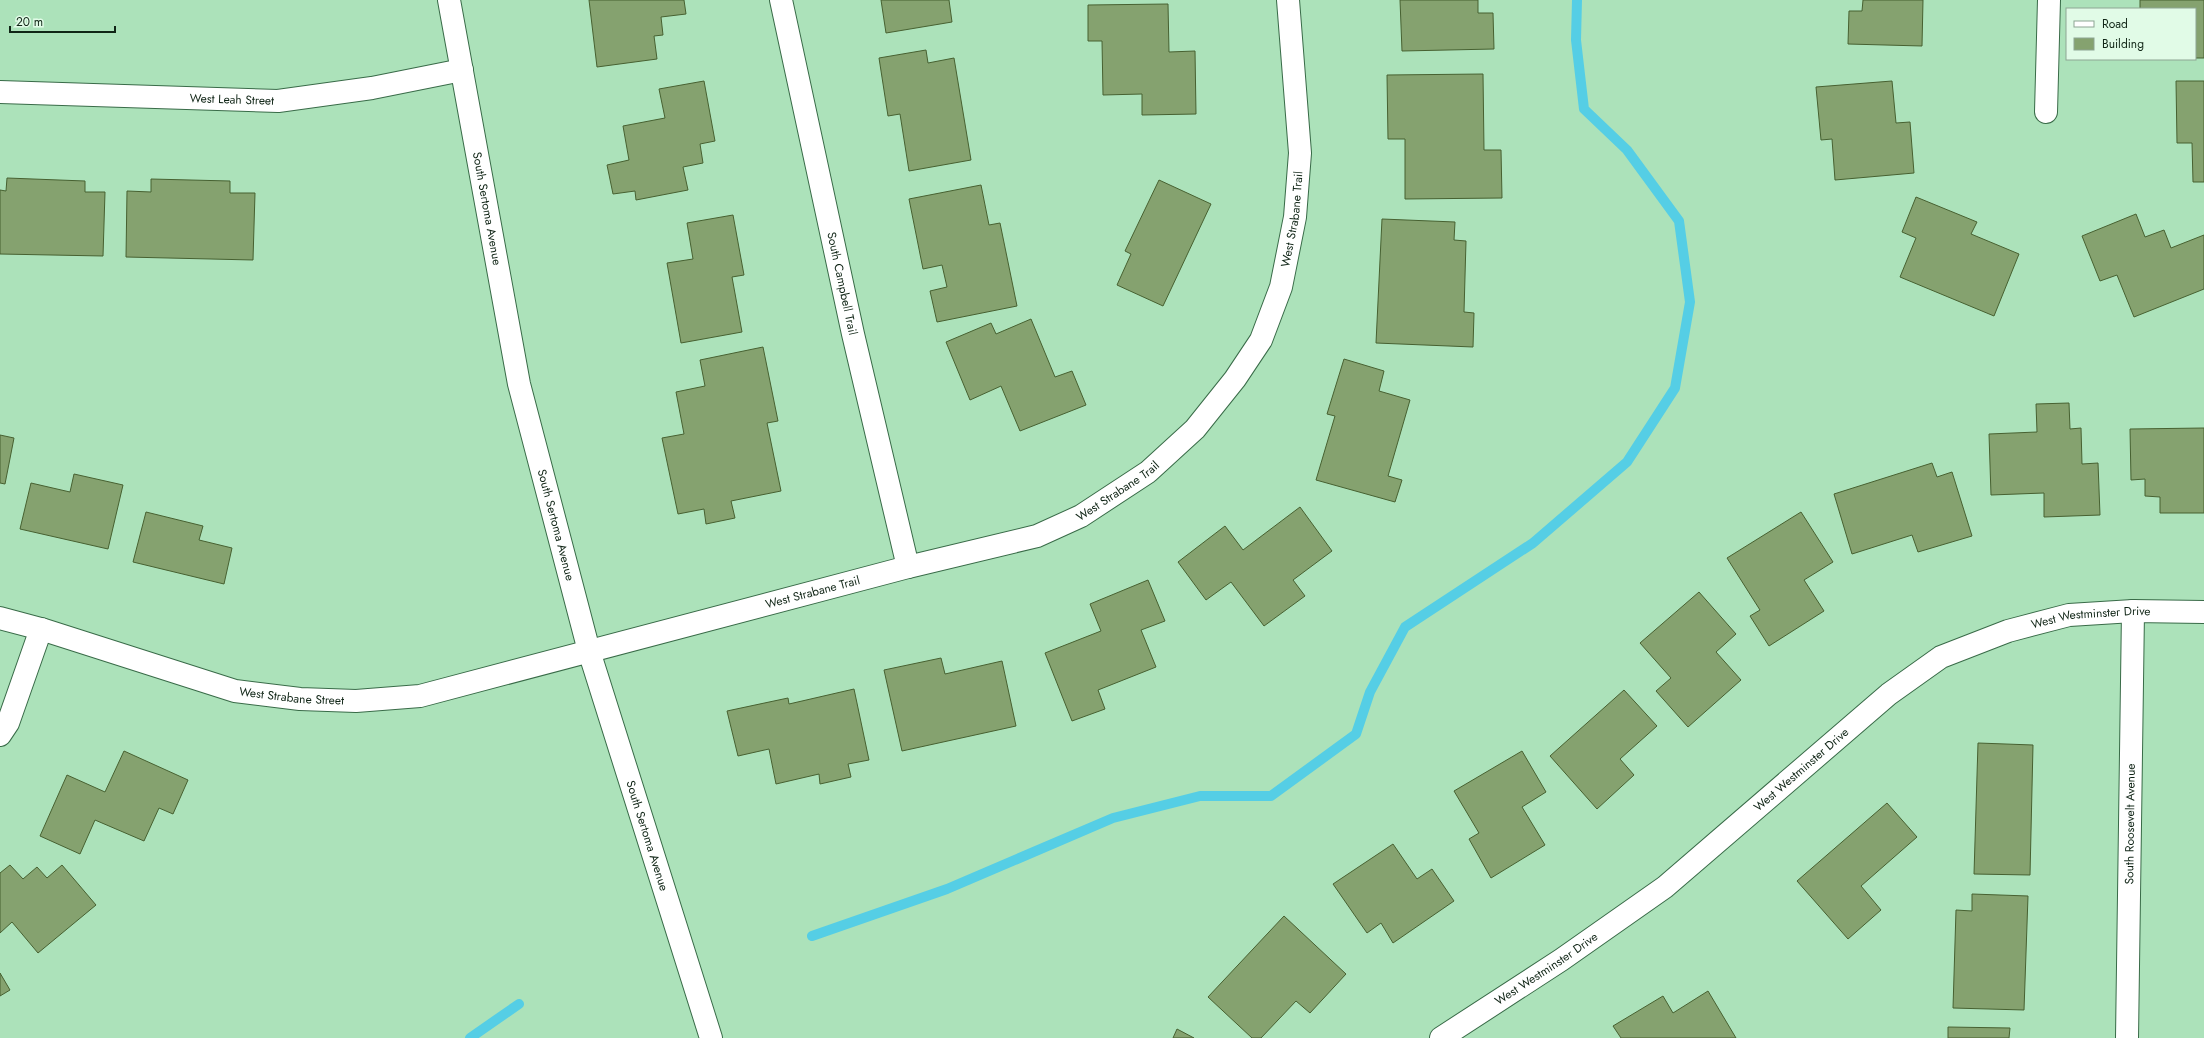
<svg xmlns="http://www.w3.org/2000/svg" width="2204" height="1038" viewBox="0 0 2204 1038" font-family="Jost,sans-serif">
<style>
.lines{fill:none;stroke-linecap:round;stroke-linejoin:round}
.stream{stroke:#55cee5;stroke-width:10}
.building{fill:#85a26f;stroke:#476131}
.minor-casing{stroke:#396b48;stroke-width:24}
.major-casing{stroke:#396b48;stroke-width:24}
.minor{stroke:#fff;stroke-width:22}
.major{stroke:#fff;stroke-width:22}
.labels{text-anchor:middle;stroke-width:4;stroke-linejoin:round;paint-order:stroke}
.street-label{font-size:12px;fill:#102516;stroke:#e1fbe7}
</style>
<rect width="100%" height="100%" fill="#ace2ba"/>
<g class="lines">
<g class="stream">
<polyline points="812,936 947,889 1113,818 1200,796 1271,796 1356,734 1370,692 1405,627 1533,543 1627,462 1675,388 1690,302 1679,221 1627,150 1584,109 1576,40 1577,0"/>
<polyline points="470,1038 519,1004"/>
</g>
</g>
<g class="building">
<polygon points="589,0 684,0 686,14 661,17 663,35 654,36 657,59 597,67"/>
<polygon points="881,0 949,0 952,22 886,33"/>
<polygon points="1400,0 1478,0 1478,13 1493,13 1494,49 1402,51"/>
<polygon points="1863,0 1923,0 1922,46 1848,44 1849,11 1862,11"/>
<polygon points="2140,0 2204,0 2204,58 2195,58 2195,9 2140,9"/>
<polygon points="1168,4 1169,52 1195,51 1196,114 1142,115 1142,94 1103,95 1102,41 1088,41 1088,5"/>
<polygon points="926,50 928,63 954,58 971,160 909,171 900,114 888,116 879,58"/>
<polygon points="1483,74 1484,150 1501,150 1502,198 1405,199 1405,139 1388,139 1387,75"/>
<polygon points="704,81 715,141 700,144 703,163 683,167 688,190 636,200 635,191 613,194 607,165 629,160 623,126 665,118 659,89"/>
<polygon points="1892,81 1896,123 1910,122 1914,173 1835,180 1832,139 1821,140 1816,87"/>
<polygon points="2176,81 2204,81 2204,182 2193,182 2192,143 2177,143"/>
<polygon points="7,178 85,181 85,192 105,192 103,256 0,254 0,190 6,191"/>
<polygon points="151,179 230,181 230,193 255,193 253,260 126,257 127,191 151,192"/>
<polygon points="1159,180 1211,204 1163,306 1117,285 1131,254 1125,251"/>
<polygon points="981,185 989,225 1000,223 1017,306 937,322 930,291 947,287 942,265 923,269 909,199"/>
<polygon points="1916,197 1977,222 1971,234 2019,254 1994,316 1900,277 1916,238 1902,232"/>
<polygon points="2136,214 2145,237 2164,230 2171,248 2204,235 2204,289 2134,317 2117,275 2100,281 2082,236"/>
<polygon points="733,215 744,275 732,277 742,332 681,343 667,263 693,259 687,223"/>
<polygon points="1382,219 1455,222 1454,240 1466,241 1464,312 1474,313 1473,347 1376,343"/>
<polygon points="1031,319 1055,377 1072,371 1086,405 1020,431 1001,386 970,400 946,342 991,323 996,334"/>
<polygon points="763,347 778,421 767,423 781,491 731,501 735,518 706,524 704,509 678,514 662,438 684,434 676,392 705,386 700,360"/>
<polygon points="1344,359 1384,371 1379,391 1410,400 1388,476 1402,480 1395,502 1316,480 1335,416 1327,414"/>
<polygon points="2069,403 2070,429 2081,428 2082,464 2098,463 2100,515 2044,517 2044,493 1991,495 1989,434 2037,432 2036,404"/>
<polygon points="2204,428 2204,513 2160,513 2160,497 2145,496 2145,479 2131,480 2130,429"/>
<polygon points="0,435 14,438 5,484 0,483"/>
<polygon points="1932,463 1937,477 1952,472 1972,536 1918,552 1912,535 1852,554 1834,494"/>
<polygon points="74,474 123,485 108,549 20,529 31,483 70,492"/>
<polygon points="1300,507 1332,551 1293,580 1305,596 1264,626 1231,582 1206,600 1178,562 1225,526 1243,550"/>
<polygon points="146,512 203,526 199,540 232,548 224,584 133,562"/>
<polygon points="1801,512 1833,562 1804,580 1824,611 1769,646 1750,616 1760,610 1727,558"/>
<polygon points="1148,580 1165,621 1141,630 1156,667 1098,690 1105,709 1072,721 1045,653 1101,631 1090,604"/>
<polygon points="1699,592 1736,634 1716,652 1741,680 1688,727 1656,691 1671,678 1640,643"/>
<polygon points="941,658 945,674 1002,661 1016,726 902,751 884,670"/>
<polygon points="854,689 869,760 848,764 851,777 820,784 819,774 776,784 769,749 738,756 727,711 788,698 789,704"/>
<polygon points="1624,690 1657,726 1620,759 1634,775 1597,809 1550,756"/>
<polygon points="1978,743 2033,745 2030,875 1974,874"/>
<polygon points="124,751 188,780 173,814 159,808 144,841 95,820 80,854 40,836 67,775 105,792"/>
<polygon points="1522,751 1546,792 1522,807 1545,845 1491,878 1469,839 1479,833 1454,791"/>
<polygon points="1887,803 1917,837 1861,886 1881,910 1848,939 1797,881"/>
<polygon points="1393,844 1417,879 1432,869 1454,901 1393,943 1381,923 1367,933 1333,884"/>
<polygon points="10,865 23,879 37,867 47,878 62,865 96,905 38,953 12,922 0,933 0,873"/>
<polygon points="1972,894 2028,896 2024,1010 1953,1008 1956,910 1972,911"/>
<polygon points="1284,916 1346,974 1310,1013 1296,1001 1261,1038 1252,1038 1208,997"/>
<polygon points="0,973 10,990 0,996"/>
<polygon points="1708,991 1736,1038 1621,1038 1613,1026 1663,996 1673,1013"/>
<polygon points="1948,1027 2010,1028 2009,1038 1948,1038"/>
<polygon points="1177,1029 1194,1038 1173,1038"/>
</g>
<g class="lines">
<defs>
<g id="minor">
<path id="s1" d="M781,0L853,334L908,567"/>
<path id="s2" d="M0,92L278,101L372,88L462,70"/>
<polyline points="2046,112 2049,0"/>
<path id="s3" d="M0,618L41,629L235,691L300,699L356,701L420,696L908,567L1037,536L1081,516L1148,472L1195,429L1235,379L1261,340L1281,287L1295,217L1300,153L1288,0"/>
<polyline points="0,735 8,723 41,629"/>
<path id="s4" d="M1441,1038L1561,960L1665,887L1889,694L1941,657L2008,631L2069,615L2133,611L2204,612"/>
<path id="s5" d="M2127,1038L2133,611"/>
</g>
<g id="major">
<path id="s6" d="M449,0L519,384L589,651L711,1038"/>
</g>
</defs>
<use href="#minor" class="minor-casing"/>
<use href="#major" class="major-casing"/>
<use href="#minor" class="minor"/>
<use href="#major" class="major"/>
</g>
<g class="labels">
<g class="street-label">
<text dy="4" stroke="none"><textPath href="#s2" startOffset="232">West Leah Street</textPath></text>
<text dy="4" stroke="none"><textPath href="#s6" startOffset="212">South Sertoma Avenue</textPath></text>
<text dy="4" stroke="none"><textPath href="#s3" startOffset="1498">West Strabane Trail</textPath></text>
<text dy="4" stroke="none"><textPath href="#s1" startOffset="290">South Campbell Trail</textPath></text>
<text dy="4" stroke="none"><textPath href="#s3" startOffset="1162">West Strabane Trail</textPath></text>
<text dy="4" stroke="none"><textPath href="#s6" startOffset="536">South Sertoma Avenue</textPath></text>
<text dy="4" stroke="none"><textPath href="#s3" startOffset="838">West Strabane Trail</textPath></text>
<text dy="4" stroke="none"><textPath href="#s4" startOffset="786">West Westminster Drive</textPath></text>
<text dy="4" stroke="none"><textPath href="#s3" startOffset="303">West Strabane Street</textPath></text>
<text dy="4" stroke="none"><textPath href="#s4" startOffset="450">West Westminster Drive</textPath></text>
<text dy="4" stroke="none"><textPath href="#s5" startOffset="214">South Roosevelt Avenue</textPath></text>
<text dy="4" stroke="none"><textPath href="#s6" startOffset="860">South Sertoma Avenue</textPath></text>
<text dy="4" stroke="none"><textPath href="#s4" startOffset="126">West Westminster Drive</textPath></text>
</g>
</g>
<rect x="2066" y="8" width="130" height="52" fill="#e1fbe7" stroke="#8da593"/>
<rect x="2074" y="21" width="20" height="6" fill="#ffffff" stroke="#8da593"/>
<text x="2102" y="28" font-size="12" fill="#102516">Road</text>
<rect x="2074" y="38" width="20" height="12" fill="#85a26f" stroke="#8da593"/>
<text x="2102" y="48" font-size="12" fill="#102516">Building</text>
<path d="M10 26v6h105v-6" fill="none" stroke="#102516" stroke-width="2"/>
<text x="16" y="26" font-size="12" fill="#102516" stroke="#e1fbe7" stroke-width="3" paint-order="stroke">20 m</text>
</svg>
